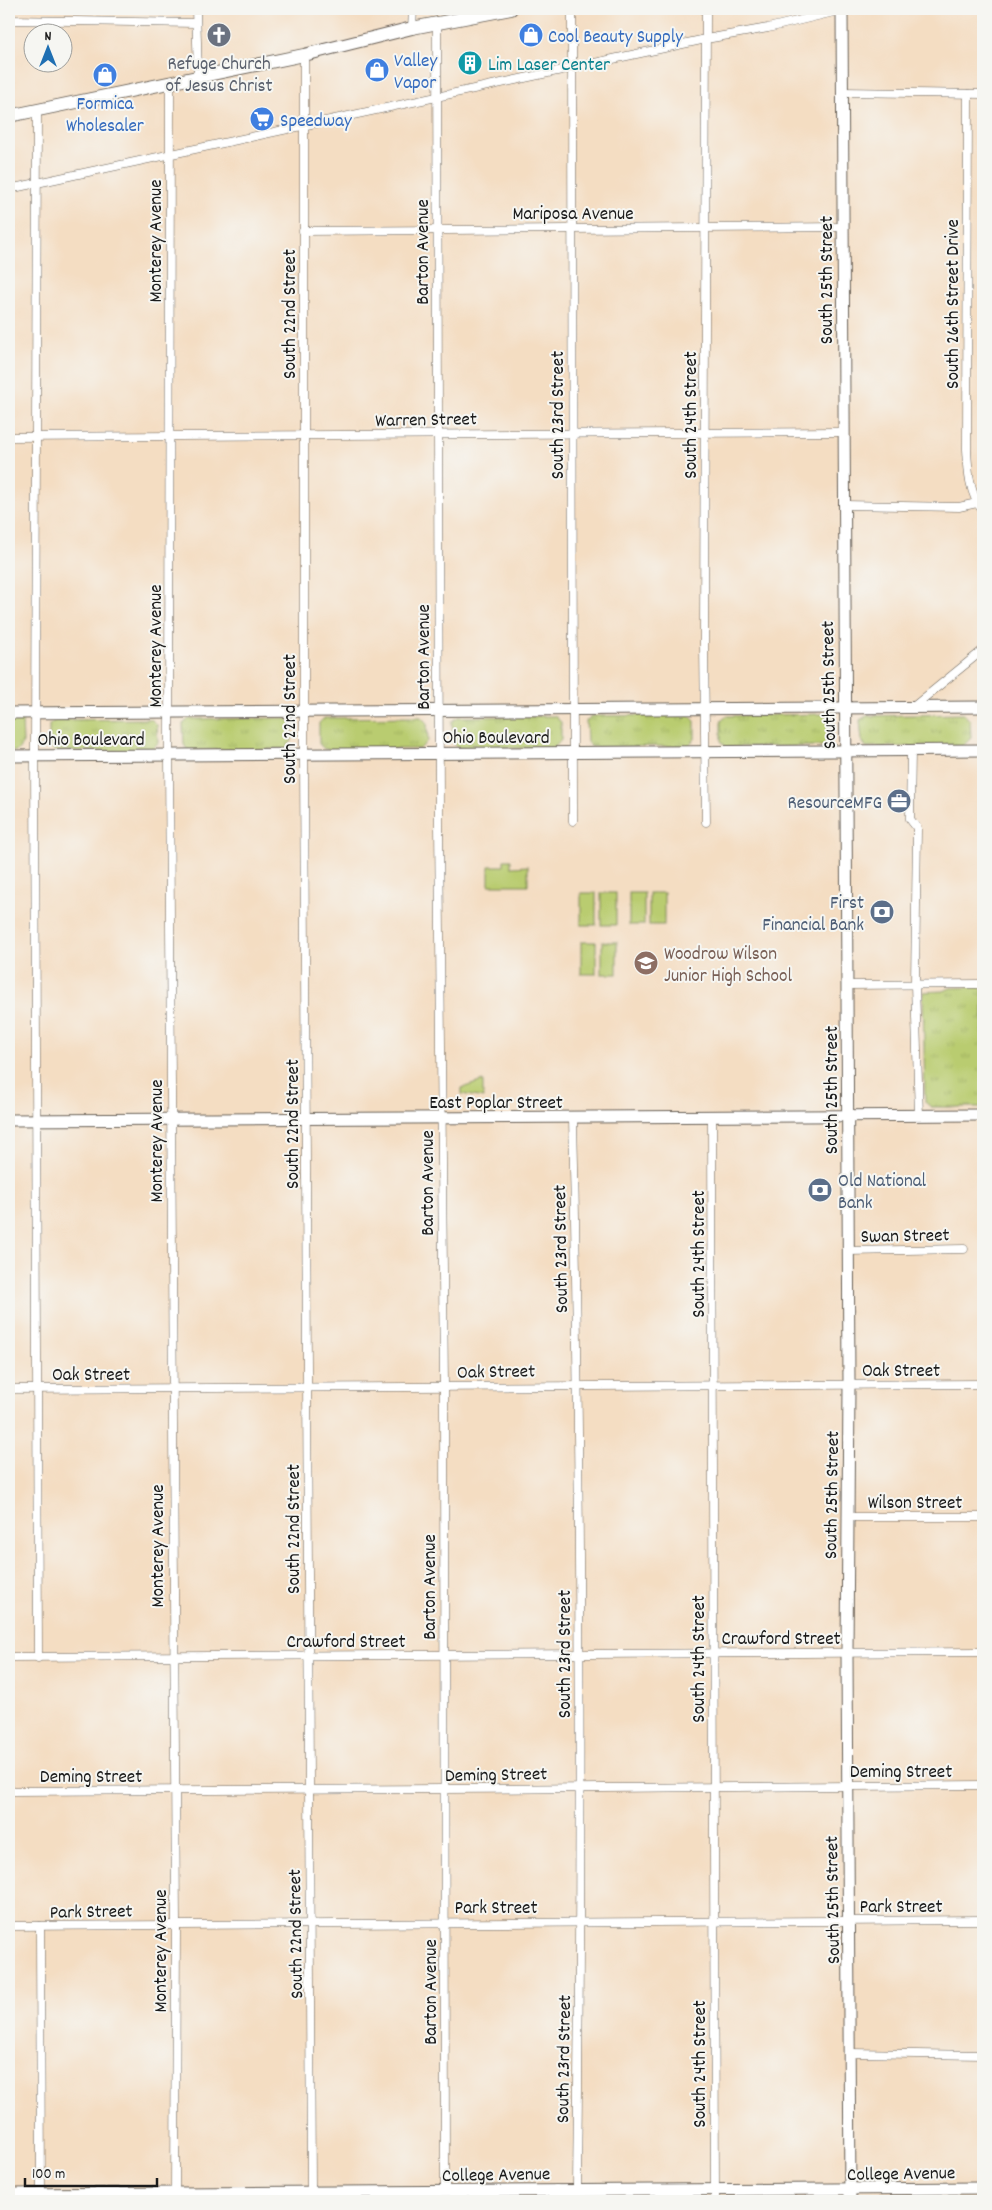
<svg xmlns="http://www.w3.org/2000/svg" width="992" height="2210" viewBox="0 0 992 2210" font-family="Dekko,sans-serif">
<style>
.grass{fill:url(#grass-tufts);stroke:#6a7446}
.garden{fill:#b9cc6f;stroke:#6a7446}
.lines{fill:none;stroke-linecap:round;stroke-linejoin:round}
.street-casing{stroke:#686056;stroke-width:9}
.secondary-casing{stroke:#686056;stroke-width:13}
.primary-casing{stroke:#686056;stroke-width:14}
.street{stroke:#fff;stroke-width:8}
.secondary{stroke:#fff;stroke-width:11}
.primary{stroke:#fff;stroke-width:12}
.labels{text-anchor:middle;stroke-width:4;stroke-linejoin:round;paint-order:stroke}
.shop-label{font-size:19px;fill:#366cbe;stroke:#f6f6f2;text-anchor:start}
.worship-label{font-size:19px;fill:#5b616d;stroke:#f6f6f2}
.culture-label{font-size:19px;fill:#0d838f;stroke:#f6f6f2;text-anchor:start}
.street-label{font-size:19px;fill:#1c1c1c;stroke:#f6f6f2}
.service-label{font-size:19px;fill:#4e5e75;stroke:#f6f6f2;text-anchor:end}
.education-label{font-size:19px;fill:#785e54;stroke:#f6f6f2;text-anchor:start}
</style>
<defs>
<pattern id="grass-tufts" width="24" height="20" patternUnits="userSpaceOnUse" patternTransform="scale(1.25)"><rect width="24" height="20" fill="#b9cc6f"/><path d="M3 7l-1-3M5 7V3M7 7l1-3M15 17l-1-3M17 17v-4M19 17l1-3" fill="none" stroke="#9eaf60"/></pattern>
</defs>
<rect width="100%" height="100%" fill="#f6f6f2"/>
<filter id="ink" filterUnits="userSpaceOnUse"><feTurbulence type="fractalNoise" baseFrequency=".02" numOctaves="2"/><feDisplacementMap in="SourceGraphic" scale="10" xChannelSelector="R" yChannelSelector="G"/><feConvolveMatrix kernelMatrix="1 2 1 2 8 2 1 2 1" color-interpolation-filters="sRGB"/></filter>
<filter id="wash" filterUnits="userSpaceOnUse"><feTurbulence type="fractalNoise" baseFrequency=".0096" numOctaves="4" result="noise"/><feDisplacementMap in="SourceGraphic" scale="20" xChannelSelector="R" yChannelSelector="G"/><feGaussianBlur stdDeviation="1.12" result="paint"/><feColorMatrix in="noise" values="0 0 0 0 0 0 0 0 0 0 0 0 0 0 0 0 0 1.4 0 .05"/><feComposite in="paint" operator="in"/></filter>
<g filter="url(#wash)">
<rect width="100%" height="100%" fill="#f4ddc2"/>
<g class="grass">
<polygon points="824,714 829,721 830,738 823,746 726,747 721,741 721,721 727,716"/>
<polygon points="964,714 970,721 971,738 963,746 866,747 862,741 860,720 867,716"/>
<polygon points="689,715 695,721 695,739 688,746 591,747 587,742 586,721 592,716"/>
<polygon points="555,716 561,722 561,740 554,748 457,748 453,743 452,722 458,717"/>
<polygon points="421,717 427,723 428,741 420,749 324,749 319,744 319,723 324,718"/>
<polygon points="9,718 22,720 23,743 17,751 9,752"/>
<polygon points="286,718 292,724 292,741 285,749 188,750 184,745 183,724 189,719"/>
<polygon points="151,719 157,725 158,743 150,751 54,751 49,746 49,725 55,720"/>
<polygon points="979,987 983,991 983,1107 931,1107 925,1102 923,992 944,991 950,988"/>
</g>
<g class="garden">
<polygon points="504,860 511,860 511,867 528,866 528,885 489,885 489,866 504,866"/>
<rect x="581" y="893" width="15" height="32"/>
<rect x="601" y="893" width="15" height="32"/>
<rect x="629" y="893" width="15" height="32"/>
<rect x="649" y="893" width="15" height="32"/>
<rect x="581" y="942" width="15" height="32"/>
<rect x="602" y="942" width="15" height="32"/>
<polygon points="483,1081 483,1098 462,1094 462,1088"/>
</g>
</g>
<g filter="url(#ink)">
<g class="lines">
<defs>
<g id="street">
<polyline points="196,9 198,75"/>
<polyline points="572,9 573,821"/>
<polyline points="706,9 704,642 706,822"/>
<polyline points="9,20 196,23"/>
<polyline points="437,24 439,822 444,1387 445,2191"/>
<polyline points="412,28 413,9"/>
<polyline points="304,55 304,755 311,2193"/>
<polyline points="170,81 169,755 176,1925 175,2201"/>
<polyline points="842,92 983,94"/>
<path d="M968,94L967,449C968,470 969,494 983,511"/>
<polyline points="37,110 35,756 38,1658"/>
<polyline points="9,189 706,39 768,28 842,10"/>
<polyline points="303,231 843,227"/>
<polyline points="9,437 843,432"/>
<polyline points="844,505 959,507 977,503"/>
<polyline points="913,707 983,650"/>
<polyline points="911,750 910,819 917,828 915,984 919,1116"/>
<polyline points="847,985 983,984"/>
<polyline points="712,1117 715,2201"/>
<path d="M573,1118C581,1475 581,1832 577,2189"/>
<polyline points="847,1251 964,1249"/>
<polyline points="9,1389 983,1384"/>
<polyline points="847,1517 983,1517"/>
<polyline points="9,1657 983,1652"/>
<path d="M9,1791C334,1791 658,1787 983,1785"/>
<polyline points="9,1926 983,1920"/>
<polyline points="40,1926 41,2201"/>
<polyline points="850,2053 983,2055"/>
<polyline points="556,2189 556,2201"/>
<polyline points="376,2191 376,2201"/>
</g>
<g id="secondary">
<polyline points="842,9 849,1385 847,1653 850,2201"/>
<polyline points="9,713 983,707"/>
<polyline points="9,756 983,750"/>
<polyline points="9,1120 983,1115"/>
<polyline points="9,2194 983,2188"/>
</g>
<polyline id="primary" points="9,116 304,55 412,28 511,9"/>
</defs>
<use href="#street" class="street-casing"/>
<use href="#secondary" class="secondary-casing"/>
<use href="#primary" class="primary-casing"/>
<use href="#street" class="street"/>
<use href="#secondary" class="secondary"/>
<use href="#primary" class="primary"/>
</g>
</g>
<defs>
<symbol id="church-disc" viewBox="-11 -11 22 22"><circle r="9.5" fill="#6b7280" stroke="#f6f6f2"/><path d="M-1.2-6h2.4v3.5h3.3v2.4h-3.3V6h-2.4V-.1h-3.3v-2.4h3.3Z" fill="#fff"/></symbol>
<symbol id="shop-disc" viewBox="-11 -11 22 22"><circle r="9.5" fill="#3f7fe0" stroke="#f6f6f2"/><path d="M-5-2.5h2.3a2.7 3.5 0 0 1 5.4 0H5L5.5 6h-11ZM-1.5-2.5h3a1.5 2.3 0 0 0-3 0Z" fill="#fff"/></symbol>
<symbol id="building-disc" viewBox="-11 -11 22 22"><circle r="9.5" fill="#0f9aa8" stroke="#f6f6f2"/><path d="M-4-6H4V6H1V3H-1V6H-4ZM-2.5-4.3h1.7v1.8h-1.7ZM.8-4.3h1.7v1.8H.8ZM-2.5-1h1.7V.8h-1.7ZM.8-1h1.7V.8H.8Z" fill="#fff"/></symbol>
<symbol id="supermarket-disc" viewBox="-11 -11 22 22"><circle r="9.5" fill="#3f7fe0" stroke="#f6f6f2"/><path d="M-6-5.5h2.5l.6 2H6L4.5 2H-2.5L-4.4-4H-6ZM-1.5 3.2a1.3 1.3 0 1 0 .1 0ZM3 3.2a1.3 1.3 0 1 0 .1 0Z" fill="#fff"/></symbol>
<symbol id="office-disc" viewBox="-11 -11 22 22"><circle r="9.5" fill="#5c6f8a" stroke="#f6f6f2"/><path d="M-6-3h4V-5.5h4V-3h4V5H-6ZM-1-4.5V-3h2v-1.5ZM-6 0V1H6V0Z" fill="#fff"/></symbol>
<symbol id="bank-disc" viewBox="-11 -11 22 22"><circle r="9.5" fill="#5c6f8a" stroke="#f6f6f2"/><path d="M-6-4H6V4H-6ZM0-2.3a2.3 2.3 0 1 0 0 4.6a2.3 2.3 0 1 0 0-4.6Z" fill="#fff"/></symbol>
<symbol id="school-disc" viewBox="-11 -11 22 22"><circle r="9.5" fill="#8d6e63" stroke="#f6f6f2"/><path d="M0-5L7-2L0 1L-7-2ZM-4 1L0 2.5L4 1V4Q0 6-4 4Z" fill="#fff"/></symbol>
</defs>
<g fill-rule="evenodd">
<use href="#church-disc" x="205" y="21" width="28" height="28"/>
<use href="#shop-disc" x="517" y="21" width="28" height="28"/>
<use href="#building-disc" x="456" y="49" width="28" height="28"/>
<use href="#shop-disc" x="363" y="56" width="28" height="28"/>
<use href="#shop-disc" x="91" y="61" width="28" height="28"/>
<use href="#supermarket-disc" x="248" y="105" width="28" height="28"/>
<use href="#office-disc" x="885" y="787" width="28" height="28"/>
<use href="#bank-disc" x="868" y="898" width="28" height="28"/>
<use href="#school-disc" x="632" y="949" width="28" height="28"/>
<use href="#bank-disc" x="806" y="1176" width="28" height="28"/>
</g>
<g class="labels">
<g class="shop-label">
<text x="548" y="42">Cool Beauty Supply</text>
<text x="394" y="66">Valley<tspan x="394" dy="22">Vapor</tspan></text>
<text x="105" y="109" text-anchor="middle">Formica<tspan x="105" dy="22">Wholesaler</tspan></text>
<text x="280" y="126">Speedway</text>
</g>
<g class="worship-label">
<text x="219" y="69">Refuge Church<tspan x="219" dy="22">of Jesus Christ</tspan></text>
</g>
<g class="culture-label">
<text x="488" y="70">Lim Laser Center</text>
</g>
<g class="street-label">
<text x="573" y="219">Mariposa Avenue</text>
<text transform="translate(154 241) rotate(-90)" y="7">Monterey Avenue</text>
<text transform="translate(421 252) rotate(-90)" y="7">Barton Avenue</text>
<text transform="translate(825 280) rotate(-90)" y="7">South 25th Street</text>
<text transform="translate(951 304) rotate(-90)" y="7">South 26th Street Drive</text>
<text transform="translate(288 314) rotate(-90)" y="7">South 22nd Street</text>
<text transform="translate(556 415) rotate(-90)" y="7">South 23rd Street</text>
<text transform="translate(689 415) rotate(-90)" y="7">South 24th Street</text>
<text transform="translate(426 418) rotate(-1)" y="7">Warren Street</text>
<text transform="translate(154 646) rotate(-90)" y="7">Monterey Avenue</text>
<text transform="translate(422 657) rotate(-90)" y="7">Barton Avenue</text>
<text transform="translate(827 685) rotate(-91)" y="7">South 25th Street</text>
<text transform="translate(288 719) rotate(-90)" y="7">South 22nd Street</text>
<text x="496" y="743">Ohio Boulevard</text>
<text x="91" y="745">Ohio Boulevard</text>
<text transform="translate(830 1090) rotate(-90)" y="7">South 25th Street</text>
<text x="496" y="1108">East Poplar Street</text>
<text transform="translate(291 1124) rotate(-90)" y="7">South 22nd Street</text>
<text transform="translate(155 1141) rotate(-90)" y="7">Monterey Avenue</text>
<text transform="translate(426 1183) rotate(-90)" y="7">Barton Avenue</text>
<text transform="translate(905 1234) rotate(-1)" y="7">Swan Street</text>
<text transform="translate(559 1249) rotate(-91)" y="7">South 23rd Street</text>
<text transform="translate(697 1254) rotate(-90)" y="7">South 24th Street</text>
<text x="901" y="1376">Oak Street</text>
<text transform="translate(496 1370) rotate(-1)" y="7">Oak Street</text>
<text x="91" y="1380">Oak Street</text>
<text transform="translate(830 1495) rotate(-89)" y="7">South 25th Street</text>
<text x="915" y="1508">Wilson Street</text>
<text transform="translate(292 1529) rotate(-90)" y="7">South 22nd Street</text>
<text transform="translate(156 1546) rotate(-90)" y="7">Monterey Avenue</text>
<text transform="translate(428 1587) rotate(-90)" y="7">Barton Avenue</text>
<text x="781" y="1644">Crawford Street</text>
<text x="346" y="1647">Crawford Street</text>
<text transform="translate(563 1654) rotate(-90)" y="7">South 23rd Street</text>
<text transform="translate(697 1659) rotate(-90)" y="7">South 24th Street</text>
<text x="901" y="1777">Deming Street</text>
<text transform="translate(496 1773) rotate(-1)" y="7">Deming Street</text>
<text x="91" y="1782">Deming Street</text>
<text transform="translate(831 1900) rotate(-91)" y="7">South 25th Street</text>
<text x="901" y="1912">Park Street</text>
<text x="496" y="1913">Park Street</text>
<text transform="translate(91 1910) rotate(-1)" y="7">Park Street</text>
<text transform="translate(294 1934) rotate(-91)" y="7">South 22nd Street</text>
<text transform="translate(159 1951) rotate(-90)" y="7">Monterey Avenue</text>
<text transform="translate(429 1992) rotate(-90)" y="7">Barton Avenue</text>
<text transform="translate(562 2059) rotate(-89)" y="7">South 23rd Street</text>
<text transform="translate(698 2064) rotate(-90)" y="7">South 24th Street</text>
<text transform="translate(901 2172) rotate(-1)" y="7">College Avenue</text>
<text transform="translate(496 2173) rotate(-1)" y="7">College Avenue</text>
</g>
<g class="service-label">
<text x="882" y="808">ResourceMFG</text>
<text x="864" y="908">First<tspan x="864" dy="22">Financial Bank</tspan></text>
<text x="838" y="1186" text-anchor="start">Old National<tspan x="838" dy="22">Bank</tspan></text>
</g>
<g class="education-label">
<text x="664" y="959">Woodrow Wilson<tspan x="664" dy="22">Junior High School</tspan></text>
</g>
</g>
<rect width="992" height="2210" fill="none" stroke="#f6f6f2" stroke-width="30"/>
<g transform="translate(48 48)"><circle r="24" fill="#f6f6f2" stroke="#9f9f9c"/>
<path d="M0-4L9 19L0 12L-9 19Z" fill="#1f6fb2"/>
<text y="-8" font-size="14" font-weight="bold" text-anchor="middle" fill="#1c1c1c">N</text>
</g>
<path d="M25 2178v8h132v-8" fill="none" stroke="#1c1c1c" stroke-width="2.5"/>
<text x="32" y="2178" font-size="15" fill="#1c1c1c" stroke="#f6f6f2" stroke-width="4" paint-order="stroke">100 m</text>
</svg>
